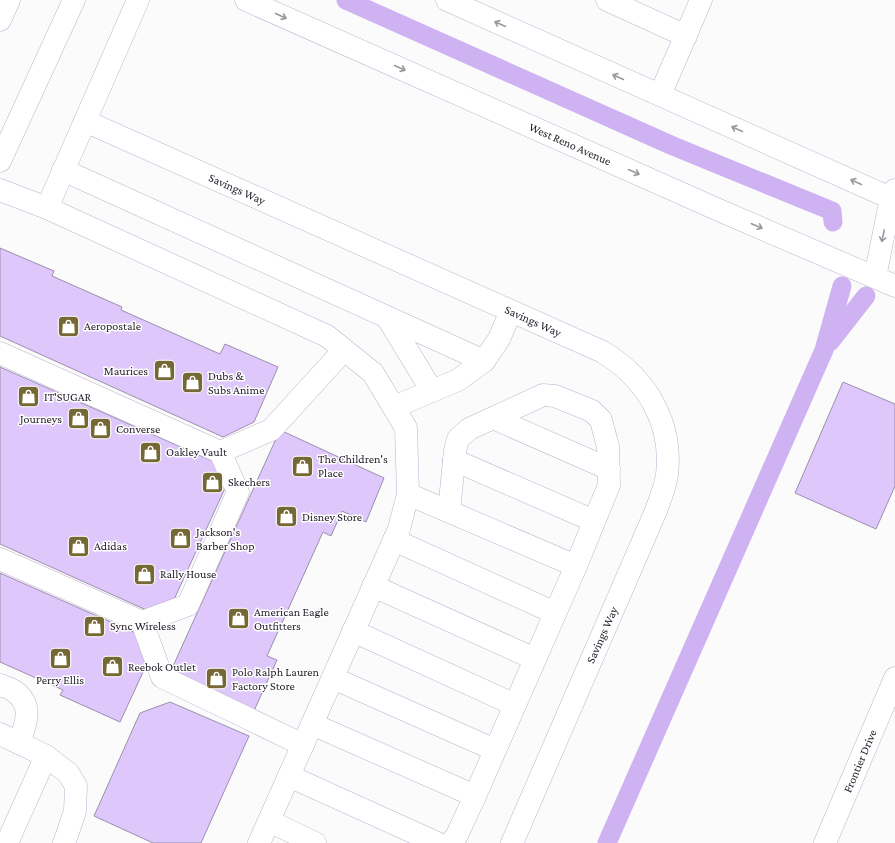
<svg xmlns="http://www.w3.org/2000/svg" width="895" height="843" viewBox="0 0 895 843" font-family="'Crimson Pro',serif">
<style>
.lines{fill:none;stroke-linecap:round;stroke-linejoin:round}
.canal{stroke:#ceb2f2;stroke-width:19}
.building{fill:#dec7fb;stroke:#9b8fad}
.minor-casing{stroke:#beb1d0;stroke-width:23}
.major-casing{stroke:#beb1d0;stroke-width:23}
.minor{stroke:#fff;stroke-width:22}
.major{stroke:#fff;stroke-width:22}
.oneway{stroke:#9b989d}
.labels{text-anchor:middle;stroke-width:3;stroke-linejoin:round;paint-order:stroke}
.street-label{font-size:12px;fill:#201b26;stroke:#fff}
.poi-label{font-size:12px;fill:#201b26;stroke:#fff;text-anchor:start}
</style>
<rect width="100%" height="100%" fill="#fbfbfb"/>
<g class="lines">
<g class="canal">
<polyline points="346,0 673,146 832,211 833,222"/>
<polyline points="830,342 866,296"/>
<polyline points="607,843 824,350 842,286"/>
</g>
</g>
<g class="building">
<polygon points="0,248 54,271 52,276 122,307 121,310 220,354 225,344 278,367 254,422 223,437 0,336"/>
<polygon points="0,367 217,463 227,484 172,604 153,613 0,544"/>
<polygon points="843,382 895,404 895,486 876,529 795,493"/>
<polygon points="280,430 384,478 366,522 342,511 331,536 323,532 267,656 277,660 253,713 169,675"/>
<polygon points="0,573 140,635 150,657 120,722 60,695 63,690 0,662"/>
<polygon points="170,702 249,736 201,843 153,843 94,816 140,713"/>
</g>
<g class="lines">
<defs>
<g id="minor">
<polyline points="607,0 686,36"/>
<polyline points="0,20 9,0"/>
<polyline points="660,95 701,0"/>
<path d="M85,121L603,352C647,379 673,423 667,475C665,488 660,500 655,513L512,843"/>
<polyline points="0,161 74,0"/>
<polyline points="63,170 484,361"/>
<polyline points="0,190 47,208 327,336 373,373 406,428 408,494 399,529 259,843"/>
<polyline points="47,208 138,0"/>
<polyline points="875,277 891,198 895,190"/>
<polyline points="387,317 432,391"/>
<polyline points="0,353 220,452"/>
<polyline points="394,407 458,380 484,361 499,339 511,311"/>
<polyline points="493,418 609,469"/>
<polyline points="454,460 594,521"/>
<polyline points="408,494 576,566"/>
<polyline points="449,511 455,451 458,439 469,429 543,395 555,396 592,411 601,420 608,447 609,485 576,566 475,796 457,835 451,843"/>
<polyline points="394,540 555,613"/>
<polyline points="0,559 142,622 162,677 303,745"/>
<polyline points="373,586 535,659"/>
<polyline points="142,622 188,605 238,492 220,452 271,430 344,350"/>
<polyline points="353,631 515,705"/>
<polyline points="333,678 495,750"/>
<path d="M0,685C5,687 10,688 14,691C34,705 26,724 19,743"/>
<polyline points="312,724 475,796"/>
<polyline points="0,734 19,743 46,756 68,773 76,786 75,811 67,835 64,843"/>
<polyline points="289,776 437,843"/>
<polyline points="269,821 315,843"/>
<polyline points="7,843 46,756"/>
<polyline points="825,843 895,678"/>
</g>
<g id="major">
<polyline points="246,0 721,211 895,286"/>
<polyline points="447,0 895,200"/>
</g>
</defs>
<use href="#minor" class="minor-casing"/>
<use href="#major" class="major-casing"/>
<use href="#minor" class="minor"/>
<use href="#major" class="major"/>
</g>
<defs><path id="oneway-shaft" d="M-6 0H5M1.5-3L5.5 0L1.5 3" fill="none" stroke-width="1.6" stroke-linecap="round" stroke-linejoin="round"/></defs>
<g class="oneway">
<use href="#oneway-shaft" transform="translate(281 16) rotate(24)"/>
<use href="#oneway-shaft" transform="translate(500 24) rotate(-156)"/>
<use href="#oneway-shaft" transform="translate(400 68) rotate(24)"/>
<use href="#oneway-shaft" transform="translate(618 77) rotate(-156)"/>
<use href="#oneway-shaft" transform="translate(737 129) rotate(-156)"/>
<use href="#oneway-shaft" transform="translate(634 172) rotate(24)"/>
<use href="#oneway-shaft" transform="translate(856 182) rotate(-156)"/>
<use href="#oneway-shaft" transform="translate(757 226) rotate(23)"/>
<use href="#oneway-shaft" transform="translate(883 236) rotate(102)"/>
</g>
<defs>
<symbol id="shop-square" viewBox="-11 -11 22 22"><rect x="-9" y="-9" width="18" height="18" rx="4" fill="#766835" stroke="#fff"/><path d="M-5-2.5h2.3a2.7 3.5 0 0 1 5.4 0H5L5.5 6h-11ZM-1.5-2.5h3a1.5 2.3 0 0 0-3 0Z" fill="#fff"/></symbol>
</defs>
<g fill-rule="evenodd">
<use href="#shop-square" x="56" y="314" width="25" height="25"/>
<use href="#shop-square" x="152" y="358" width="25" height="25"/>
<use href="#shop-square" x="180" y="370" width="25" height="25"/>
<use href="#shop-square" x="16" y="384" width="25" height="25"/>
<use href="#shop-square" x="66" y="406" width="25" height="25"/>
<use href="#shop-square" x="88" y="416" width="25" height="25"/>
<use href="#shop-square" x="138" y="440" width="25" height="25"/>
<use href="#shop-square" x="290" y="454" width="25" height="25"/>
<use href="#shop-square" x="200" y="470" width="25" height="25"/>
<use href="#shop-square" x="274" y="504" width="25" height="25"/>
<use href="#shop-square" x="168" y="526" width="25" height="25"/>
<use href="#shop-square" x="66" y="534" width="25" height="25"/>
<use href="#shop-square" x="132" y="562" width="25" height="25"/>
<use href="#shop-square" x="226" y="606" width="25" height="25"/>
<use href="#shop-square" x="82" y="614" width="25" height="25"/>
<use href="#shop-square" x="48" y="646" width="25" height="25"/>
<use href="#shop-square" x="100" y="654" width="25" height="25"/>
<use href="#shop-square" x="204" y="666" width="25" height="25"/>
</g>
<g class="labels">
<g class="street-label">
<text transform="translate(570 144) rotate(24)" y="4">West Reno Avenue</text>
<text transform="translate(237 189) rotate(24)" y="4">Savings Way</text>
<text transform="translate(533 321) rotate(24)" y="4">Savings Way</text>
<text transform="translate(602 635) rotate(-66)" y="4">Savings Way</text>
<text transform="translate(860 761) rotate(-67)" y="4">Frontier Drive</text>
</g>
<g class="poi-label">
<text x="84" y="330">Aeropostale</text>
<text x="148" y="375" text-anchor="end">Maurices</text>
<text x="208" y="380">Dubs &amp;<tspan x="208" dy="14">Subs Anime</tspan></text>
<text x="44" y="401">IT'SUGAR</text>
<text x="62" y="423" text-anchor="end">Journeys</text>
<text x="116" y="433">Converse</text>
<text x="166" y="456">Oakley Vault</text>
<text x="318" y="463">The Children's<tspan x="318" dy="14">Place</tspan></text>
<text x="228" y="486">Skechers</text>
<text x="302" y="521">Disney Store</text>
<text x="196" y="536">Jackson's<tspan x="196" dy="14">Barber Shop</tspan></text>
<text x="94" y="550">Adidas</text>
<text x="160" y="578">Rally House</text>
<text x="254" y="616">American Eagle<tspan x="254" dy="14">Outfitters</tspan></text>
<text x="110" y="630">Sync Wireless</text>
<text x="128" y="671">Reebok Outlet</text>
<text x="232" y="676">Polo Ralph Lauren<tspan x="232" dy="14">Factory Store</tspan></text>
<text x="60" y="684" text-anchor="middle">Perry Ellis</text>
</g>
</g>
</svg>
